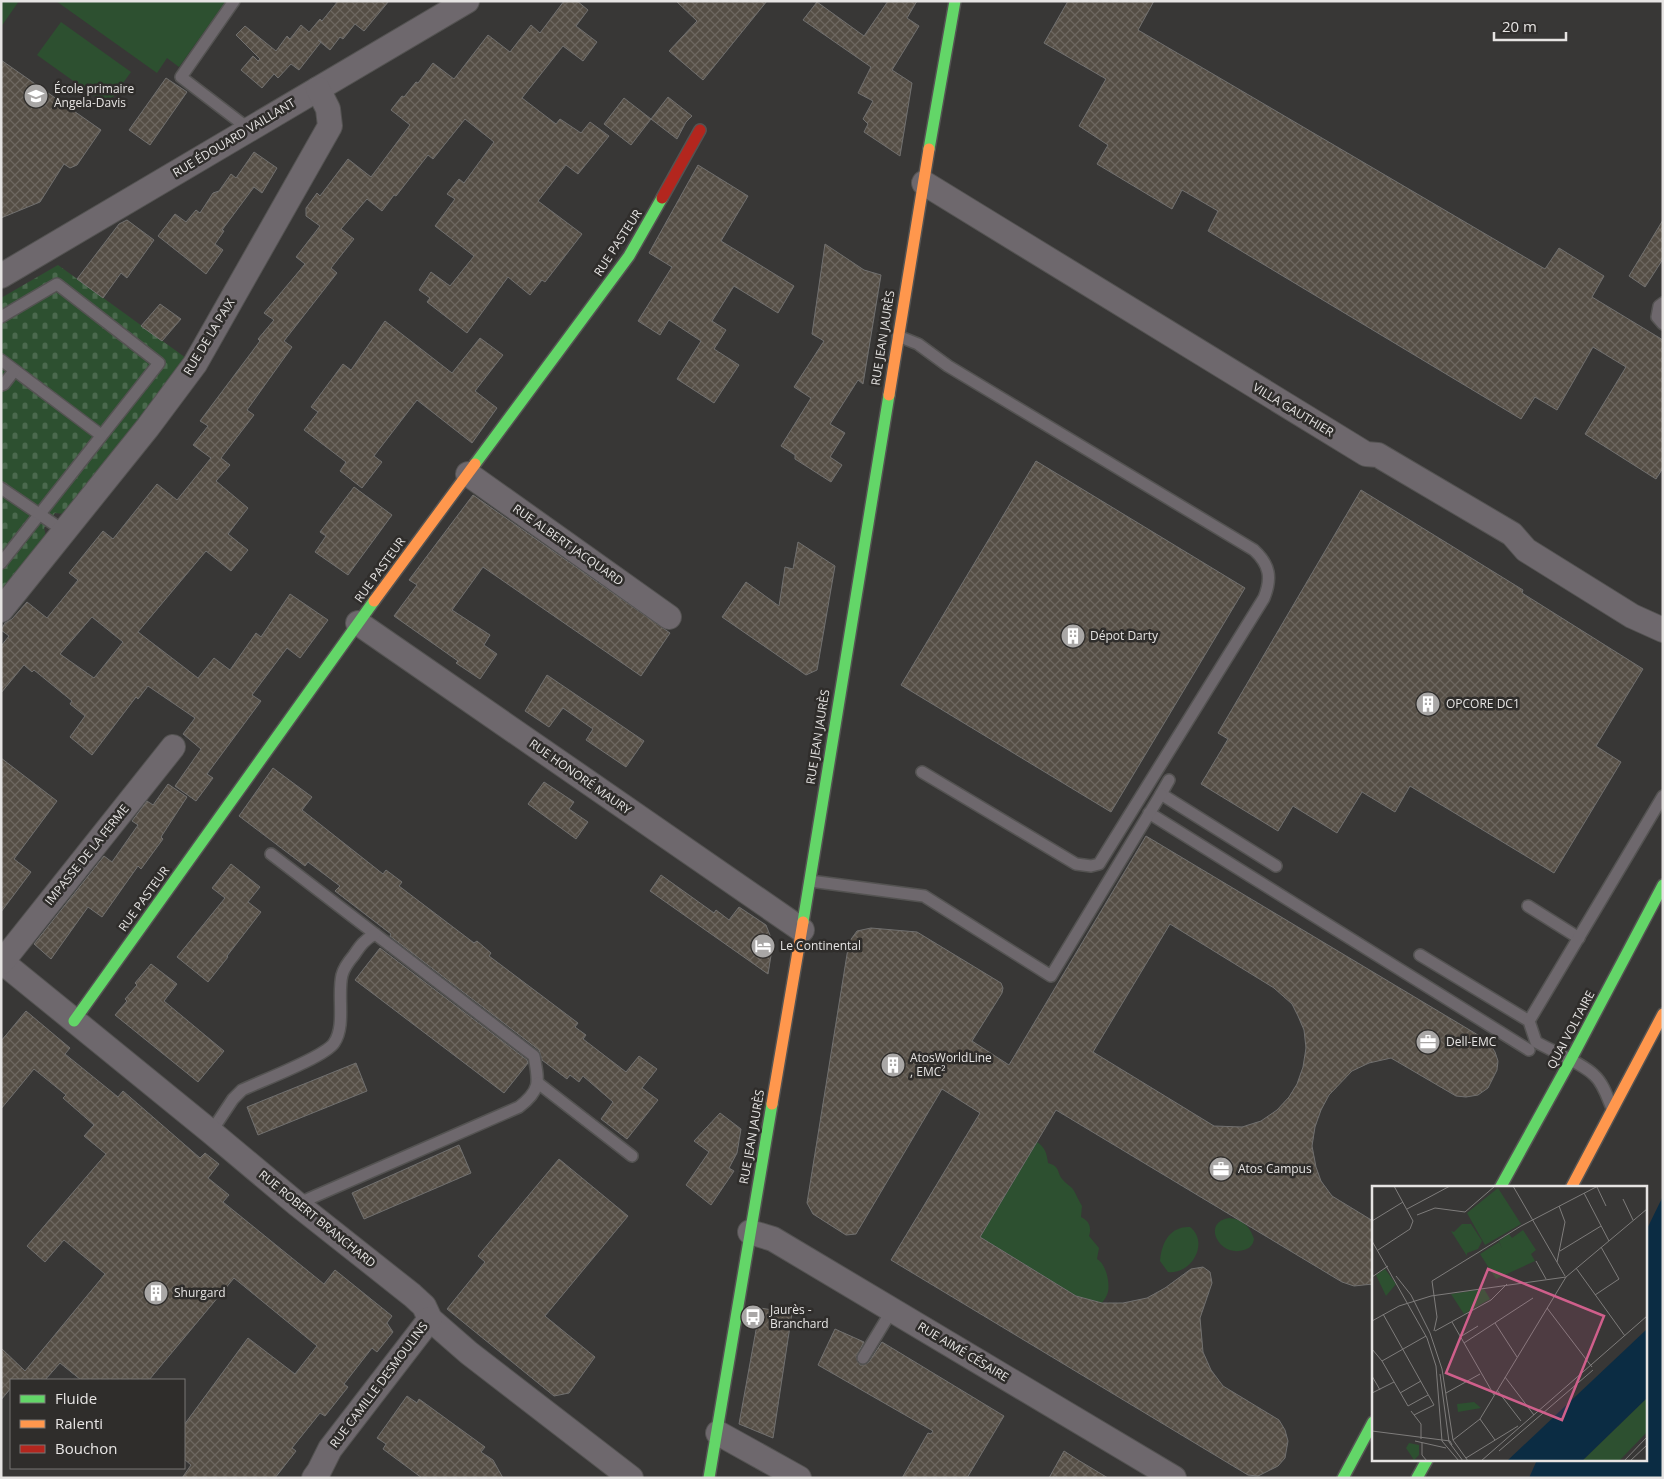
<svg xmlns="http://www.w3.org/2000/svg" width="1664" height="1479" viewBox="0 0 1664 1479" font-family="'Open Sans',sans-serif">
<style>
.grass{fill:#2d5030}
.cemetery{fill:url(#cemetery-stones)}
.water{fill:#0b2c43}
.building{fill:url(#building-cross-hatch);stroke:#71706f;fill-rule:evenodd}
.lines{fill:none;stroke-linecap:round;stroke-linejoin:round}
.lane-casing{stroke:#545352;stroke-width:14}
.street-casing{stroke:#545352;stroke-width:26}
.fast-casing{stroke:#545352;stroke-width:14}
.slow-casing{stroke:#545352;stroke-width:14}
.jam-casing{stroke:#545352;stroke-width:14}
.lane{stroke:#6e686d;stroke-width:11}
.street{stroke:#6e686d;stroke-width:24}
.fast{stroke:#63d668;stroke-width:11}
.slow{stroke:#ff974d;stroke-width:11}
.jam{stroke:#b3261e;stroke-width:11}
.labels{text-anchor:middle;stroke-width:5;stroke-linejoin:round;paint-order:stroke}
.poi-label{font-size:12px;fill:#e6e4e3;stroke:#2f2d2b;text-anchor:start}
.street-label{font-size:12px;fill:#e6e4e3;stroke:#2f2d2b}
.inset-road{fill:none;stroke:#7e7c7b;stroke-width:1}
.view{fill:#cf5f8b;fill-opacity:0.15;stroke:#cf5f8b;stroke-width:2.5}
.inset-edge{fill:none;stroke:#e6e4e3;stroke-width:2.5}
</style>
<defs>
<pattern id="cemetery-stones" width="16" height="16" patternUnits="userSpaceOnUse" patternTransform="scale(1.25)"><rect width="16" height="16" fill="#2d5030"/><path d="M2 7V4a2 2 0 0 1 4 0v3zM10 15v-3a2 2 0 0 1 4 0v3z" fill="#4b694e"/></pattern>
<pattern id="building-cross-hatch" width="8" height="8" patternUnits="userSpaceOnUse" patternTransform="scale(1.25)"><rect width="8" height="8" fill="#554e45"/><path d="M0 0l8 8M0 8l8-8" fill="none" stroke="#6d6760"/></pattern>
</defs>
<rect width="100%" height="100%" fill="#383736"/>
<g class="grass">
<polygon points="1,1 19,1 1,27"/>
<polygon points="56,1 226,1 179,67 167,58 157,73"/>
<polygon points="61,22 131,72 107,105 37,55"/>
<path d="M1037,1142C1045,1147 1047,1154 1048,1163C1061,1167 1056,1172 1063,1180C1065,1183 1069,1185 1072,1188C1076,1193 1078,1200 1082,1206L1081,1217C1089,1221 1092,1227 1089,1236L1099,1248L1097,1259C1106,1264 1110,1282 1108,1292C1107,1296 1104,1300 1102,1303L1076,1296L980,1237Z"/>
<path d="M1229,1218C1243,1219 1250,1227 1254,1239C1253,1245 1250,1248 1244,1250C1219,1258 1201,1222 1229,1218Z"/>
<path d="M1190,1227C1210,1243 1191,1275 1168,1272L1160,1261C1161,1246 1168,1226 1190,1227Z"/>
</g>
<polygon class="cemetery" points="58,265 186,358 64,514 55,513 44,528 46,536 1,593 1,298"/>
<polygon class="water" points="1663,1196 1663,1478 1529,1478 1537,1460 1645,1460 1645,1233"/>
<g class="building">
<polygon points="338,1 389,1 364,31 355,24 343,39 340,37 330,50 318,40 321,42 299,70 291,64 278,78 274,74 262,88 241,70 253,56 258,61 260,59 236,35 245,26 276,51 287,36 290,39 301,25 309,32 320,19 322,21"/>
<path d="M564,1H577L588,10L576,26L597,42L583,61L563,46L522,98L556,124L560,119L581,133L590,122L609,136L578,174L566,165L538,201L582,234L545,282L542,280L530,295L508,277L467,333L427,302L430,298L419,290L431,272L450,286L474,256L435,226L455,199L447,194L459,179L464,183L494,142L465,119L433,159L428,155L396,196L394,195L382,211L367,199L341,229L354,239L331,268L337,273L284,341L292,347L247,410L254,415L221,458L230,465L216,481L248,508L228,534L248,550L231,571L206,551L138,632L198,678L214,658L230,670L256,633L261,637L290,594L328,620L300,658L287,648L252,695L261,701L207,774L213,778L196,801L175,786L201,749L183,734L195,718L148,686L138,699L136,697L92,755L70,737L85,716L70,704L72,701L34,670L32,672L24,665L1,693V646L9,636L1,630L5,623L12,619L27,602L47,618L78,580L69,573L103,531L113,539L157,484L177,500L211,458L193,445L208,426L200,421L260,341L258,339L274,320L264,313L305,264L296,257L320,226L306,216V208L317,193L320,196L348,159L371,177L410,125L391,110L402,96L404,97L416,82L418,83L433,63L454,79L488,35L510,52L531,25L540,33ZM92,617L123,642L94,678L60,654Z"/>
<polygon points="676,1 767,1 703,80 669,51 697,21"/>
<polygon points="888,1 917,1 907,18 919,26 892,70 912,83 900,156 864,132 868,124 863,119 873,101 858,93 871,67 803,20 817,2 864,36"/>
<polygon points="1068,1 1154,1 1138,30 1545,269 1559,248 1604,276 1592,297 1663,340 1663,468 1656,479 1585,434 1626,367 1593,347 1557,410 1535,397 1521,419 1208,231 1218,211 1182,190 1172,209 1097,164 1108,145 1079,126 1106,79 1044,43"/>
<polygon points="1,60 101,130 77,165 70,168 64,164 40,202 1,218"/>
<polygon points="166,78 187,92 150,145 129,130"/>
<polygon points="668,97 692,116 686,122 677,139 651,119"/>
<polygon points="624,98 651,119 631,145 604,124"/>
<polygon points="254,152 277,168 262,193 254,187 222,230 224,231 215,244 223,250 206,274 158,236 175,214 186,222 196,210 200,213 213,193 219,191 231,174 236,178"/>
<polygon points="698,165 748,196 721,241 794,286 778,313 734,286 712,321 726,330 714,349 739,365 714,403 677,379 701,341 669,320 660,335 638,321 672,267 649,253"/>
<polygon points="127,220 154,240 127,278 121,273 103,298 77,279 119,224"/>
<polygon points="1663,220 1663,259 1645,287 1629,276"/>
<polygon points="825,244 864,270 881,275 863,384 858,380 830,424 845,433 830,457 842,465 831,482 795,459 795,455 781,446 811,398 794,387 824,341 812,334"/>
<polygon points="160,304 181,319 162,341 141,326"/>
<polygon points="385,321 452,373 480,338 503,355 475,391 497,408 472,443 417,400 374,456 382,462 362,488 340,471 346,462 304,430 318,412 311,407 343,364 351,370"/>
<polygon points="1036,461 1245,588 1111,812 901,685"/>
<polygon points="354,487 392,515 348,575 315,552 326,536 320,532"/>
<polygon points="1361,490 1523,590 1522,593 1643,669 1596,746 1621,762 1554,873 1410,786 1395,812 1362,792 1337,833 1293,806 1278,831 1201,784 1228,739 1218,733"/>
<polygon points="473,495 670,633 641,676 483,567 452,610 490,635 484,645 497,654 480,679 456,663 458,661 394,616 417,585 409,580"/>
<polygon points="798,542 835,566 817,670 806,675 722,617 746,582 779,606 785,567 793,569"/>
<polygon points="547,675 644,741 626,767 586,740 593,729 563,708 549,727 525,711"/>
<polygon points="1,758 57,801 14,859 31,872 1,912"/>
<polygon points="273,768 312,797 302,810 383,874 386,870 402,882 399,886 474,943 477,941 491,953 489,956 578,1023 575,1027 586,1035 583,1039 626,1072 639,1056 657,1069 642,1088 658,1100 627,1139 601,1119 613,1102 583,1076 579,1082 570,1075 567,1079 542,1060 539,1050 390,936 391,934 335,891 340,886 308,862 305,866 239,816"/>
<polygon points="544,782 574,802 569,809 588,822 576,839 528,804"/>
<polygon points="168,784 187,797 161,837 163,839 141,869 138,866 102,917 88,907 51,959 34,944 104,856 112,862 138,825 132,821 147,801 153,805"/>
<path d="M1146,836L1488,1041L1495,1052L1498,1061L1497,1070L1488,1088L1478,1095L1466,1097L1456,1096L1391,1058L1369,1063L1352,1071L1329,1095L1321,1110L1315,1127L1312,1146L1316,1167L1321,1181L1332,1196L1373,1221V1284L1354,1286L1342,1282L1056,1110L980,1237L1076,1296L1102,1303H1123L1147,1298L1165,1288L1191,1269L1203,1267L1210,1272L1212,1283L1200,1318L1203,1352L1211,1370L1223,1386L1279,1420L1285,1430L1288,1441L1285,1458L1278,1466L1258,1476L1248,1475L891,1260L980,1113L942,1089L856,1234L846,1235L813,1214L807,1203L849,942L857,931L871,928L917,932L1001,983L1003,988L1002,993L972,1041L1009,1065ZM1170,924L1274,988L1292,1004L1298,1016L1304,1030L1306,1048L1303,1067L1297,1084L1289,1097L1277,1110L1261,1121L1242,1127L1214,1126L1093,1052Z"/>
<polygon points="231,864 260,887 248,902 261,912 227,956 228,957 208,982 177,957 225,898 212,888"/>
<polygon points="661,875 714,913 716,910 729,920 739,907 766,925 773,943 768,974 650,891"/>
<polygon points="380,948 527,1060 528,1063 504,1093 355,980"/>
<polygon points="151,964 177,984 164,1001 224,1051 198,1082 115,1015 127,1001 125,999 137,985 135,983"/>
<polygon points="26,1011 70,1048 65,1054 118,1097 123,1091 200,1158 205,1153 219,1164 208,1178 229,1195 223,1202 324,1284 335,1270 392,1316 387,1323 393,1332 377,1352 372,1348 344,1384 348,1387 325,1416 320,1413 292,1448 296,1451 275,1478 182,1478 191,1465 184,1459 184,1425 248,1338 295,1374 317,1346 234,1278 149,1380 81,1380 60,1363 45,1380 11,1380 11,1388 1,1400 1,1348 25,1371 105,1274 64,1240 45,1262 27,1246 106,1154 84,1136 94,1125 63,1098 66,1095 34,1069 1,1109 1,1041"/>
<polygon points="356,1063 367,1091 258,1135 247,1107"/>
<polygon points="720,1113 741,1129 737,1153 729,1168 734,1171 711,1205 686,1185 709,1152 694,1141"/>
<polygon points="459,1145 471,1173 364,1219 352,1193"/>
<polygon points="559,1159 628,1216 545,1316 595,1357 569,1393 554,1396 447,1309 485,1262 478,1256"/>
<polygon points="760,1308 792,1313 773,1438 739,1424"/>
<polygon points="835,1329 864,1342 856,1357 860,1365 863,1365 869,1362 882,1342 1004,1416 967,1478 902,1478 928,1433 931,1434 933,1431 818,1365"/>
<polygon points="407,1396 417,1403 419,1399 485,1447 481,1452 493,1460 503,1478 422,1478 383,1449 386,1444 377,1438"/>
<polygon points="1064,1451 1078,1460 1108,1478 1049,1478"/>
</g>
<g class="lines">
<defs>
<g id="lane">
<polyline points="234,1 181,77 249,129"/>
<polyline points="1663,303 1659,306 1657,317 1663,324"/>
<polyline points="1,317 57,284 159,363 1,563"/>
<path d="M898,336L918,344L948,366L1254,550C1270,565 1272,578 1264,598L1099,864L1091,866L1076,864L922,772"/>
<polyline points="1,360 101,435"/>
<polyline points="1,385 4,384 14,371"/>
<polyline points="1,488 64,531"/>
<polyline points="1169,780 1161,794 1276,866"/>
<polyline points="1149,813 1529,1050"/>
<path d="M271,854L534,1056C539,1082 541,1090 519,1107L297,1204"/>
<polyline points="810,881 924,896 1051,976 1161,794"/>
<polyline points="1528,906 1579,938"/>
<path d="M1420,955L1529,1021L1536,1042C1552,1051 1582,1063 1594,1075C1603,1083 1607,1096 1611,1106"/>
<polyline points="1529,1021 1663,796"/>
<polyline points="538,1083 632,1156"/>
<path d="M211,1132L233,1099L242,1090C261,1081 325,1057 334,1043C346,1026 337,995 342,975C344,967 349,961 354,955C360,946 365,939 375,934"/>
<polyline points="863,1358 892,1310"/>
</g>
<g id="street">
<polyline points="924,183 1366,454 1378,455 1512,534 1526,550 1632,616 1663,630"/>
<polyline points="1,276 467,1"/>
<polyline points="468,474 669,617"/>
<polyline points="1,610 148,427 195,364 330,126 328,109 318,89"/>
<polyline points="358,623 802,930"/>
<polyline points="1,961 211,1132 297,1204 412,1295 424,1306 430,1319 469,1353 631,1478"/>
<polyline points="2,962 173,747"/>
<polyline points="750,1232 773,1239 1174,1478"/>
<polyline points="718,1433 799,1478"/>
<polyline points="314,1478 319,1471 330,1449 430,1319"/>
</g>
<g id="fast">
<polyline points="929,149 955,1"/>
<polyline points="475,464 629,256 662,198"/>
<polyline points="803,922 889,395"/>
<polyline points="74,1021 374,601"/>
<polyline points="1500,1188 1570,1061 1663,885"/>
<polyline points="709,1478 772,1104"/>
<polyline points="1343,1478 1373,1422"/>
<polyline points="1417,1478 1427,1460"/>
</g>
<g id="slow">
<polyline points="889,395 929,149"/>
<polyline points="374,601 475,464"/>
<polyline points="772,1104 803,922"/>
<polyline points="1571,1188 1663,1014"/>
</g>
<polyline id="jam" points="662,198 700,130"/>
</defs>
<use href="#lane" class="lane-casing"/>
<use href="#street" class="street-casing"/>
<use href="#fast" class="fast-casing"/>
<use href="#slow" class="slow-casing"/>
<use href="#jam" class="jam-casing"/>
<use href="#lane" class="lane"/>
<use href="#street" class="street"/>
<use href="#fast" class="fast"/>
<use href="#slow" class="slow"/>
<use href="#jam" class="jam"/>
</g>
<defs>
<symbol id="school-disc" viewBox="-11 -11 22 22"><circle r="9.5" fill="#a9a7a6" stroke="#2f2d2b"/><path d="M0-5L7-2L0 1L-7-2ZM-4 1L0 2.5L4 1V4Q0 6-4 4Z" fill="#fff"/></symbol>
<symbol id="building-disc" viewBox="-11 -11 22 22"><circle r="9.5" fill="#a9a7a6" stroke="#2f2d2b"/><path d="M-4-6H4V6H1V3H-1V6H-4ZM-2.5-4.3h1.7v1.8h-1.7ZM.8-4.3h1.7v1.8H.8ZM-2.5-1h1.7V.8h-1.7ZM.8-1h1.7V.8H.8Z" fill="#fff"/></symbol>
<symbol id="hotel-disc" viewBox="-11 -11 22 22"><circle r="9.5" fill="#a9a7a6" stroke="#2f2d2b"/><path d="M-6-4.5h1.5V1H6V5H4.5V3h-9V5H-6ZM-4 0a1.8 1.8 0 1 1 3.6 0ZM.5 0V-2.5h3Q6-2.5 6 0Z" fill="#fff"/></symbol>
<symbol id="office-disc" viewBox="-11 -11 22 22"><circle r="9.5" fill="#a9a7a6" stroke="#2f2d2b"/><path d="M-6-3h4V-5.5h4V-3h4V5H-6ZM-1-4.5V-3h2v-1.5ZM-6 0V1H6V0Z" fill="#fff"/></symbol>
<symbol id="bus-disc" viewBox="-11 -11 22 22"><circle r="9.5" fill="#a9a7a6" stroke="#2f2d2b"/><path d="M-5-6H5V4H4V6H2V4H-2V6H-4V4H-5ZM-3.5-4V0h7V-4ZM-3.5 1.2v1.5H-2V1.2ZM2 1.2v1.5H3.5V1.2Z" fill="#fff"/></symbol>
</defs>
<g fill-rule="evenodd">
<use href="#school-disc" x="22" y="82" width="28" height="28"/>
<use href="#building-disc" x="1059" y="622" width="28" height="28"/>
<use href="#building-disc" x="1414" y="690" width="28" height="28"/>
<use href="#hotel-disc" x="749" y="932" width="28" height="28"/>
<use href="#office-disc" x="1414" y="1028" width="28" height="28"/>
<use href="#building-disc" x="879" y="1051" width="28" height="28"/>
<use href="#office-disc" x="1207" y="1155" width="28" height="28"/>
<use href="#building-disc" x="142" y="1279" width="28" height="28"/>
<use href="#bus-disc" x="739" y="1303" width="28" height="28"/>
</g>
<g class="labels">
<g class="poi-label">
<text x="54" y="93">École primaire<tspan x="54" dy="14">Angela-Davis</tspan></text>
<text x="1090" y="640">Dépot Darty</text>
<text x="1446" y="708">OPCORE DC1</text>
<text x="780" y="950">Le Continental</text>
<text x="1446" y="1046">Dell-EMC</text>
<text x="910" y="1062">AtosWorldLine<tspan x="910" dy="14">, EMC²</tspan></text>
<text x="1238" y="1173">Atos Campus</text>
<text x="174" y="1297">Shurgard</text>
<text x="770" y="1314">Jaurès -<tspan x="770" dy="14">Branchard</tspan></text>
</g>
<g class="street-label">
<text transform="translate(234 138) rotate(-31)" y="4">RUE ÉDOUARD VAILLANT</text>
<text transform="translate(618 243) rotate(-57)" y="4">RUE PASTEUR</text>
<text transform="translate(209 337) rotate(-59)" y="4">RUE DE LA PAIX</text>
<text transform="translate(883 338) rotate(-81)" y="4">RUE JEAN JAURÈS</text>
<text transform="translate(1293 410) rotate(31)" y="4">VILLA GAUTHIER</text>
<text transform="translate(568 545) rotate(35)" y="4">RUE ALBERT JACQUARD</text>
<text transform="translate(380 570) rotate(-54)" y="4">RUE PASTEUR</text>
<text transform="translate(818 737) rotate(-81)" y="4">RUE JEAN JAURÈS</text>
<text transform="translate(580 777) rotate(35)" y="4">RUE HONORÉ MAURY</text>
<text transform="translate(87 855) rotate(-51)" y="4">IMPASSE DE LA FERME</text>
<text transform="translate(144 899) rotate(-54)" y="4">RUE PASTEUR</text>
<text transform="translate(1571 1030) rotate(-62)" y="4">QUAI VOLTAIRE</text>
<text transform="translate(752 1137) rotate(-80)" y="4">RUE JEAN JAURÈS</text>
<text transform="translate(317 1219) rotate(39)" y="4">RUE ROBERT BRANCHARD</text>
<text transform="translate(963 1352) rotate(31)" y="4">RUE AIMÉ CÉSAIRE</text>
<text transform="translate(379 1385) rotate(-53)" y="4">RUE CAMILLE DESMOULINS</text>
</g>
</g>
<g transform="translate(1372 1186)">
<rect width="275" height="275" fill="#383736"/>
<path d="M90,38H99L110,55L106,63L95,67V70L79,45L82,46ZM151,44L164,64L159,68L163,75L124,93L108,68L127,56L130,62L127,55L137,48L140,52Z" fill="#2d5030"/>
<path d="M112,103L118,113L92,128L79,108Z" fill="#2d5030"/>
<path d="M126,2L149,38L113,59L95,27ZM13,83L24,98L14,110L4,89ZM275,212V246L247,275H210ZM102,216L109,222L86,226L85,218ZM37,257L47,259V269L42,274L34,262Z" fill="#2d5030"/>
<path d="M275,143V212L210,275H135Z" fill="#0b2c43"/>
<path class="inset-road" d="M22,0L41,35M141,0L193,90M225,1L234,20M212,7L237,55M251,13L261,34M35,23L78,0M45,29L63,22L93,26L123,0M0,35L31,16M0,55L55,152L64,180L70,255L87,275M6,64L38,43L41,35M188,65L229,40M164,75L174,93M185,76L193,36L187,20M204,82L253,150M24,90L39,109L58,147L70,183L81,254L96,275M0,91L16,80M223,109L247,93L229,61M175,122L220,181M11,128L62,219L42,229M0,135L27,120L59,110L194,91M80,136L122,209M123,137L145,171M62,145L65,131L60,95L149,40L226,0M63,145L119,114L135,98M88,151L106,140M92,157L161,112M0,163L10,175L36,220L56,209M10,175L54,150M68,188L77,256L91,275M0,190L8,204M133,191L162,229M125,204L149,235M0,207L22,196M28,207L49,195M74,207L108,188M39,225L49,238V253M108,233L123,254M0,245L78,255L80,259M81,254L108,233L194,91L275,23M43,255L74,262M50,257V269L55,275M127,265L221,184M94,272L146,240M109,275L275,130M252,275L275,251M258,275L275,259"/>
<path class="view" d="M116,83L232,130L190,234L74,187Z"/>
<rect width="275" height="275" class="inset-edge"/>
</g>
<rect width="1664" height="1479" fill="none" stroke="#e6e4e3" stroke-width="5"/>
<rect x="10" y="1379" width="175" height="90" fill="#2f2d2b" stroke="#787675"/>
<rect x="20" y="1395" width="25" height="8" fill="#63d668" stroke="#787675"/>
<text x="55" y="1404" font-size="15" fill="#e6e4e3">Fluide</text>
<rect x="20" y="1420" width="25" height="8" fill="#ff974d" stroke="#787675"/>
<text x="55" y="1429" font-size="15" fill="#e6e4e3">Ralenti</text>
<rect x="20" y="1445" width="25" height="8" fill="#b3261e" stroke="#787675"/>
<text x="55" y="1454" font-size="15" fill="#e6e4e3">Bouchon</text>
<path d="M1494 32v8h72v-8" fill="none" stroke="#e6e4e3" stroke-width="2.5"/>
<text x="1502" y="32" font-size="15" fill="#e6e4e3" stroke="#2f2d2b" stroke-width="4" paint-order="stroke">20 m</text>
</svg>
